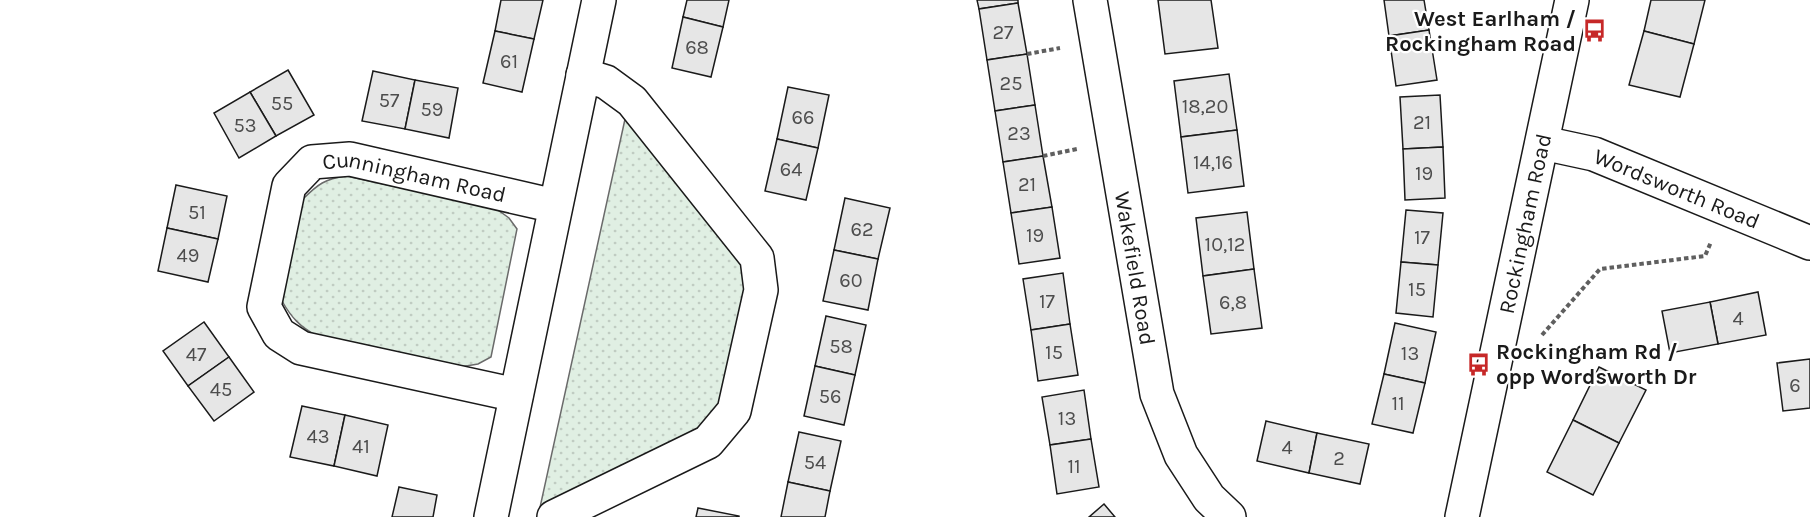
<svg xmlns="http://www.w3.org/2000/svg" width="1810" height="517" viewBox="0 0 1810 517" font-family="Karla,sans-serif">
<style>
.grass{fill:url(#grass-dots);stroke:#6a6a6a;stroke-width:1.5}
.building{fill:#e6e6e6;stroke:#1a1a1a;stroke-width:1.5}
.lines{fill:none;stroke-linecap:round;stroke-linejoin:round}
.minor-casing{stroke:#1a1a1a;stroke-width:36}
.path{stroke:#5f5f5f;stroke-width:4;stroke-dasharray:4.5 3;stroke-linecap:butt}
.minor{stroke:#fff;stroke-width:33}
.labels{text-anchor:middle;stroke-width:4.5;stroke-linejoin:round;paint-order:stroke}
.number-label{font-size:20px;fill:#4d4d4d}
.poi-label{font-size:22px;font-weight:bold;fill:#1a1a1a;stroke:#fff;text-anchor:end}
.street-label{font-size:22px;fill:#1a1a1a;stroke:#fff}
</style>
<defs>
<pattern id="grass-dots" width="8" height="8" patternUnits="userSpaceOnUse" patternTransform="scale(1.5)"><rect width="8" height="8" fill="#e0efe3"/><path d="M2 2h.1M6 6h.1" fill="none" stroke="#c0ccc2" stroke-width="1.8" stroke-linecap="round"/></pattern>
</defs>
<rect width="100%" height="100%" fill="#fff"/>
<g class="grass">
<polygon points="627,110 740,253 749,284 722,402 702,426 539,512"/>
<path d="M346,176L495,208L509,218L517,229L491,357L478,364L460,367L317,336C300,327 291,317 282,301L303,199C318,184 325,179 346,176Z"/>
</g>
<g class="building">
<polygon points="501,0 543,0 534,39 495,31"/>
<polygon points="687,0 729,0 723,27 683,17"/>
<polygon points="977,0 1018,0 1018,3 979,9"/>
<polygon points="1158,0 1211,0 1218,48 1165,54"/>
<polygon points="1384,0 1424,0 1429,30 1389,36"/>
<polygon points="1651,0 1705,0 1694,44 1644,31"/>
<polygon points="1018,3 1027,54 987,60 979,9"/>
<polygon points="683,17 723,27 711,77 672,68"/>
<polygon points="1429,30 1437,80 1396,86 1389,36"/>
<polygon points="495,31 534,39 522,92 483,83"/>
<polygon points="1644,31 1694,44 1680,97 1629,85"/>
<polygon points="1027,54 1035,105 995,111 987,60"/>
<polygon points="288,70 314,115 276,136 250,92"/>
<polygon points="373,71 415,80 405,129 362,121"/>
<polygon points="1229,74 1237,130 1181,137 1174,81"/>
<polygon points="415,80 458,88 449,138 405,129"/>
<polygon points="788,87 829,95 818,148 777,139"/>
<polygon points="250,92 276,136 239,158 214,113"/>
<polygon points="1440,95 1443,147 1403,149 1400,97"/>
<polygon points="1035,105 1043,156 1003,162 995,111"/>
<polygon points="1237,130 1244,186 1188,193 1181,137"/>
<polygon points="777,139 818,148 806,200 765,191"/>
<polygon points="1443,147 1445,198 1405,200 1403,149"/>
<polygon points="1043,156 1052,207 1011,213 1003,162"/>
<polygon points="176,185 227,196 218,239 167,228"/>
<polygon points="845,198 890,208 878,259 834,250"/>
<polygon points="1052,207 1060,258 1019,264 1011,213"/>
<polygon points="1406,210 1443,213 1438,265 1401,262"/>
<polygon points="1247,212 1254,269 1203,276 1196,218"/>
<polygon points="167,228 218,239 208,282 158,271"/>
<polygon points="834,250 878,259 868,310 823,301"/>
<polygon points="1401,262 1438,265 1433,317 1396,313"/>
<polygon points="1254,269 1262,328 1211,334 1203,276"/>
<polygon points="1063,273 1070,324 1031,330 1023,279"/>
<polygon points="1758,292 1766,335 1718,344 1710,302"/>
<polygon points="1710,302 1718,344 1670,353 1662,311"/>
<polygon points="826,316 866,325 855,375 815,366"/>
<polygon points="204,322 229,357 188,386 163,351"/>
<polygon points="1395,323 1436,332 1425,383 1384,374"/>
<polygon points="1070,324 1078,375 1038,381 1031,330"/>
<polygon points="229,357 254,392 214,421 188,386"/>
<polygon points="1810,359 1810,408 1783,411 1777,363"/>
<polygon points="815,366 855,375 844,425 804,416"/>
<polygon points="1599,367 1646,390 1619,443 1573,420"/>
<polygon points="1384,374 1425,383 1413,433 1372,424"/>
<polygon points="1084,390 1091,439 1050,445 1042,397"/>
<polygon points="302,406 345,415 334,466 290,457"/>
<polygon points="345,415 388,425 377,476 334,466"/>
<polygon points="1573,420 1619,443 1593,495 1547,472"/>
<polygon points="1266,421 1317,433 1309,473 1257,461"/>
<polygon points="799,432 841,441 830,491 788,482"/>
<polygon points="1317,433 1369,444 1360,484 1309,473"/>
<polygon points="1091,439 1099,487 1057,494 1050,445"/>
<polygon points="788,482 830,491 825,517 781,517"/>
<polygon points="399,487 437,495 433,517 392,517"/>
<polygon points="1104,504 1115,517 1089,517"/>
<polygon points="698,508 739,516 739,517 696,517"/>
</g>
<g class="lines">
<defs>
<g id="minor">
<path id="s1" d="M1090,0L1157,394L1181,455L1209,498L1229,517"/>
<path id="s2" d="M1543,143L1594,154L1810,243"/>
<path id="s3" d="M516,395L301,348L279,334L264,307L289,186L312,162L350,159L555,206"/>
<polyline points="491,517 599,0"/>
<polyline points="554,517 708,442 734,411 761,290 757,258 632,101 606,82 583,75"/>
<path id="s4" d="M1462,517L1572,0"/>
</g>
</defs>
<use href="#minor" class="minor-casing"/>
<g class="path">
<polyline points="1027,54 1060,48"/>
<polyline points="1043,156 1077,149"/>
<polyline points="1542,335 1600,269 1705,256 1711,242"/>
</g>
<use href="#minor" class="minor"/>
</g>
<defs>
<symbol id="bus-bare" viewBox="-9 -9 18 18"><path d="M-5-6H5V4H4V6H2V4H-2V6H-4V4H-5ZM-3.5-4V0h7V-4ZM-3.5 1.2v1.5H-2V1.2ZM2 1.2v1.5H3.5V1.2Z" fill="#c62828" stroke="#fff" stroke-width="2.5" paint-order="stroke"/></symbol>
</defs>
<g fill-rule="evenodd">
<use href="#bus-bare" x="1578" y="14" width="33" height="33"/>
<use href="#bus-bare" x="1462" y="348" width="33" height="33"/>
</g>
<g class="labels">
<g class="number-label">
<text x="1003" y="39">27</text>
<text x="697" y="54">68</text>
<text x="509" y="68">61</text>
<text x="1011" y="90">25</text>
<text x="389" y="107">57</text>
<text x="282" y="110">55</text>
<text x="1205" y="113">18,20</text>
<text x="432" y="116">59</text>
<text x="803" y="124">66</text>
<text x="1422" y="129">21</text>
<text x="245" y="132">53</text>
<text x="1019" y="140">23</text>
<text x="1213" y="169">14,16</text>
<text x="791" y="176">64</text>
<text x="1424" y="180">19</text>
<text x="1027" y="191">21</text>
<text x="197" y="219">51</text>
<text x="862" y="236">62</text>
<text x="1035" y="242">19</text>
<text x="1422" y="244">17</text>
<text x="1225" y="251">10,12</text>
<text x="188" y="262">49</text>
<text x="851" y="287">60</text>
<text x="1417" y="296">15</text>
<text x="1047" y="308">17</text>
<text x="1233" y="309">6,8</text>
<text x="1738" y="325">4</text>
<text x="841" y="353">58</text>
<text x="1054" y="359">15</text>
<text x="1410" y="360">13</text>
<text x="196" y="361">47</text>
<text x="1795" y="392">6</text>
<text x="221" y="396">45</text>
<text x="830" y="403">56</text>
<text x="1398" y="410">11</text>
<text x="1067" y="425">13</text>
<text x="318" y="443">43</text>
<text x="361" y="453">41</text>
<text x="1287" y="454">4</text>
<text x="1339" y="465">2</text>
<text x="815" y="469">54</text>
<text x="1074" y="473">11</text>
</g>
<g class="poi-label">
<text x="1576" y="26">West Earlham /<tspan x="1576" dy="25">Rockingham Road</tspan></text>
<text x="1496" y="359" text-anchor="start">Rockingham Rd /<tspan x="1496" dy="25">opp Wordsworth Dr</tspan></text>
</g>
<g class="street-label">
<text dy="8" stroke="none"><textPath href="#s3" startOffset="538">Cunningham Road</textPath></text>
<text dy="8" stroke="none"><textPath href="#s2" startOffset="142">Wordsworth Road</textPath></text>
<text dy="8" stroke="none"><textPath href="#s4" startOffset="300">Rockingham Road</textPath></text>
<text dy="8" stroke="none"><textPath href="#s1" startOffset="272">Wakefield Road</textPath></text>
</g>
</g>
</svg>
